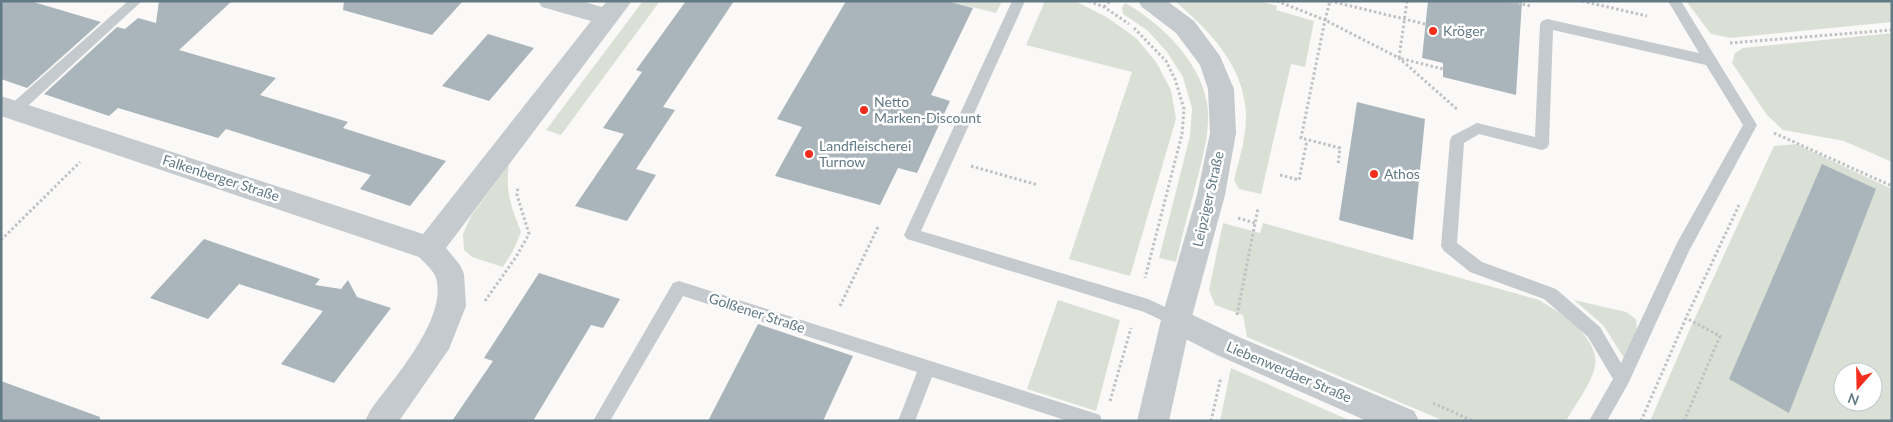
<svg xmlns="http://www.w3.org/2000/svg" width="1893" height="422" viewBox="0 0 1893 422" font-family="Lato,sans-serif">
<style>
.green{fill:#dbe0d6;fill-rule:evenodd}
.building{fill:#a9b5ba}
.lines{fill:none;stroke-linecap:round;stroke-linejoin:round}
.path{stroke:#bec2c4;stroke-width:3;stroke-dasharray:2.5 2.5;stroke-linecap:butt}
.service{fill:#c4cacd;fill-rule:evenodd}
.minor{fill:#c4cacd;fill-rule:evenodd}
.tertiary{fill:#c4cacd;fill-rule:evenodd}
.poi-dot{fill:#f42e1d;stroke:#fff;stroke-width:2}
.labels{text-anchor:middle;stroke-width:5;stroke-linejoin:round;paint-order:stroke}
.poi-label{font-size:14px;fill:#627a85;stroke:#fff;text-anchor:start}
.street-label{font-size:14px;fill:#627a85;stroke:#fff}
</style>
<rect width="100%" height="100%" fill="#faf9f7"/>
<g class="green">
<polygon points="643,1 660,1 561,135 546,130"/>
<polygon points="947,1 1002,1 996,13"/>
<polygon points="1045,1 1075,1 1108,18 1136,38 1156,62 1171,90 1176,119 1130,276 1069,259 1132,72 1026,45"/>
<path d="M1175,1H1259L1277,6L1276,10L1314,21L1305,67L1291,64L1261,194L1239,189L1234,180C1240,156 1249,129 1245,104C1239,60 1207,29 1175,1Z"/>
<polygon points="1686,1 1892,1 1892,22 1730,38 1711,34"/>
<path d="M1125,3C1162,23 1206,67 1208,112C1209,137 1202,160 1196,184C1189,210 1182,236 1176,262L1159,258L1190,136L1192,108L1183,77L1167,52L1147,30L1123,14L1122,8Z"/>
<polygon points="1892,33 1892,162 1844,141 1783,130 1767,115 1732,63 1735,53 1743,48"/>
<path d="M1796,144L1892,189V421H1650L1689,331L1774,146ZM1843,372H1873V402H1843Z"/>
<path d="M509,164C505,192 511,206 521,232L513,251L503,267L472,257L464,250L463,234L471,216Z"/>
<path d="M1223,223L1260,233L1263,223L1539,300C1560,312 1604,340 1594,370C1590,385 1574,407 1566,421H1444L1247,337L1243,315L1215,305L1209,290Z"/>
<polygon points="1058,300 1120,320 1096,411 1027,389"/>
<polygon points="1574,300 1626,312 1636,319 1637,331 1624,358 1603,325"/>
<polygon points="1231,368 1351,421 1220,421"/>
</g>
<g class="building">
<polygon points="1,1 30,1 101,22 27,88 1,79"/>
<polygon points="159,1 232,1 179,50 276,78 260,95 348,122 343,128 446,161 410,206 360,189 371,175 226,129 218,138 118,108 109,116 44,94 117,27 125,29 138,18 156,23"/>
<polygon points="344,1 463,1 432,35 343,10"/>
<polygon points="686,1 734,1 663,107 675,110 636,169 656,175 627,221 575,206 624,134 603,128 642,72 636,70"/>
<polygon points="846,1 947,1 973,8 931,95 950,101 917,173 898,168 880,205 775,176 802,127 777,119"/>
<polygon points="1428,1 1522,1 1516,95 1443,77 1443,63 1422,58"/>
<polygon points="488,34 534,48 489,101 442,86"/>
<polygon points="1357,102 1425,119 1413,240 1339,220"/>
<polygon points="1822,164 1876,189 1789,413 1729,379"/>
<polygon points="204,239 320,279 315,285 341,289 348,280 357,297 391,308 334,383 281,364 323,311 239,284 208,319 150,298"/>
<polygon points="539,273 620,299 603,328 591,325 533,421 452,421 493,361 484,358"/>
<polygon points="758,324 853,356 823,421 708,421"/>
<polygon points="1,381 100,417 100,421 1,421"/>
</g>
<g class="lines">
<g class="path">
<polyline points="1089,1 1104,7 1129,24"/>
<polyline points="1277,1 1325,20 1301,138 1340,148 1338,165"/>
<polyline points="1407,1 1399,58 1443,69"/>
<polyline points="1508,1 1531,6"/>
<polyline points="1582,1 1647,16"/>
<polyline points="1104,7 1110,1"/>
<polyline points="1425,24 1330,1 1325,20 1399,58 1458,110"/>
<polyline points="1134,28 1166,61 1175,79 1184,109 1182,134 1145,278"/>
<polyline points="1730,43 1892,30"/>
<polyline points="1774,133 1892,186"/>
<polyline points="971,166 1038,185"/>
<polyline points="1280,175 1299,180 1307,140"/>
<polyline points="1238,218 1255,223"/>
<polyline points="1,240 80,162"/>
<polyline points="485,301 516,257 529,234 517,195 518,187"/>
<polyline points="840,306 879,225"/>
<polyline points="1237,315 1258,208"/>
<polyline points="1110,401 1131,328"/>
<polyline points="1433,403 1473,421"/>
<polyline points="1211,421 1221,377"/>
<polyline points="1641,421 1686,318 1739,205"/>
<polyline points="1684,421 1720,336 1686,318"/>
</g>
<g class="service">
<polygon points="128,1 142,1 19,114 14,115 9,114 7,110 9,106"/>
<polygon points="1012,1 1025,1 921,231 1148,299 1182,315 1184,320 1182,325 1176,327 1144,312 907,239 904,235"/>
<path d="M1668,1H1681L1757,125L1689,251L1628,384L1607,421H1589L1613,379L1588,337L1544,299L1470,272L1444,251L1441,246L1450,140L1452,136L1477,123L1535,137L1540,24L1542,21L1547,19L1699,53ZM1553,30L1706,65L1743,125L1677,243L1621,363L1600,327L1556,289L1482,262L1457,243L1464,143L1479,134L1542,150L1547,148L1549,144Z"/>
<polygon points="679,281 1094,413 1100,415 1102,421 1068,421 932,377 915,421 898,421 917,372 683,296 610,421 593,421 673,283"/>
</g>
<g class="minor">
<path d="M538,1H581L602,7L607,1H632L446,248L460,265L464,274L466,306L449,349L399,421H365L370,411C393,379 448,319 436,278C434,271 424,262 419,257L1,116V96L423,234L591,21L542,7Z"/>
<polygon points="1176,307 1239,337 1414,411 1419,421 1367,421 1217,355 1166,329 1161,320 1166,311"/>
</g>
<polygon class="tertiary" points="1138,1 1167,1 1194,21 1220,56 1234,89 1236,133 1225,195 1191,320 1169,421 1137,421 1161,320 1197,195 1210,133 1208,89 1200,65 1176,33 1142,7"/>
</g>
<g class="poi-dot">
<circle cx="1433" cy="31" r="5"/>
<circle cx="864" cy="110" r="5"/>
<circle cx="809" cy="154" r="5"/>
<circle cx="1374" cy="174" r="5"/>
</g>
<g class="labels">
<g class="poi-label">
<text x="1443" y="36">Kröger</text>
<text x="874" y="107">Netto<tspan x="874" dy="16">Marken-Discount</tspan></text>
<text x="819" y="151">Landfleischerei<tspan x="819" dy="16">Turnow</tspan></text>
<text x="1384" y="179">Athos</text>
</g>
<g class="street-label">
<text transform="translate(221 178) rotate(18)" y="5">Falkenberger Straße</text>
<text transform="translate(1208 199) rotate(-77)" y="5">Leipziger Straße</text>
<text transform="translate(757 313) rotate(18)" y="5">Golßener Straße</text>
<text transform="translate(1289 372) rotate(23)" y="5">Liebenwerdaer Straße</text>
</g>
</g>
<rect width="1893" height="422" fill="none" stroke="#627a85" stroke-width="5"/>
<g transform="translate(1858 387) rotate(200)"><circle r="24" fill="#ffffff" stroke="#c0cace"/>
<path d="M0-4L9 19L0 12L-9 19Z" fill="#f42e1d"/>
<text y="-8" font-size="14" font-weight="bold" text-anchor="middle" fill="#627a85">N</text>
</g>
</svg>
